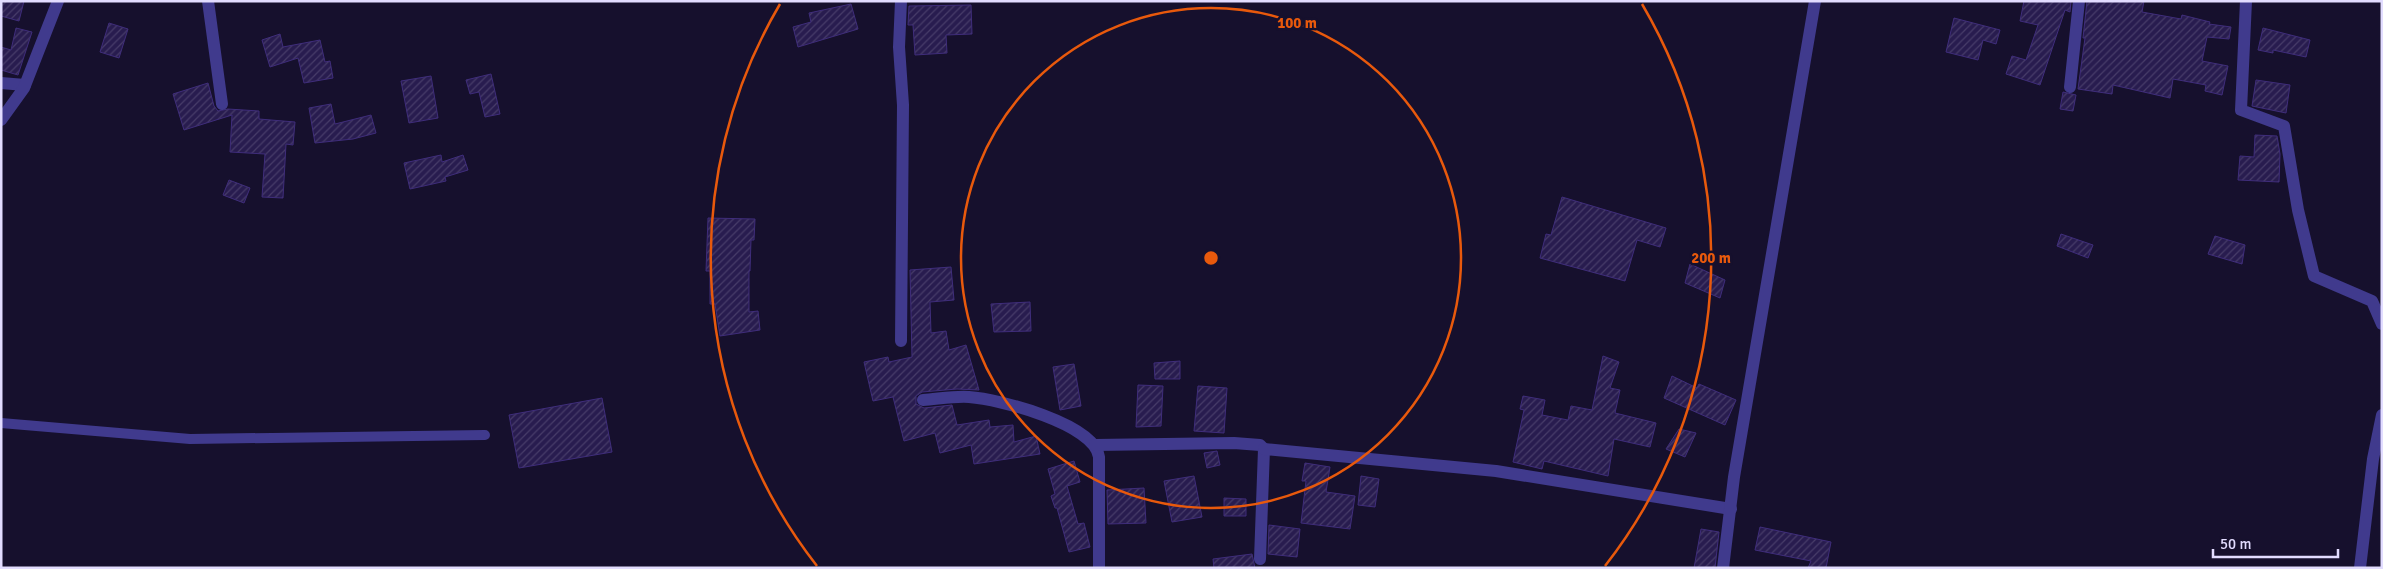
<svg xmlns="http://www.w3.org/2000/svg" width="2383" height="569" viewBox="0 0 2383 569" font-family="Signika,sans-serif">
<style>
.building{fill:url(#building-hatch);stroke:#3f2d7b}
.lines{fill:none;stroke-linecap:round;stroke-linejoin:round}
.service{stroke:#403a8d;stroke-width:10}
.minor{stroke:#403a8d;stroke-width:12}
.ring{fill:none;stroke:#e8590c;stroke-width:2.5}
.centre{fill:#e8590c;stroke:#16102d;stroke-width:2.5}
.ring-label{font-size:15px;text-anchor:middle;font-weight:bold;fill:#e8590c;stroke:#16102d;stroke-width:5;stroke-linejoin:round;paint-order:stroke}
</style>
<defs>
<pattern id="building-hatch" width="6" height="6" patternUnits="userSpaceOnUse" patternTransform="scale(1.25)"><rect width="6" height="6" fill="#281c4f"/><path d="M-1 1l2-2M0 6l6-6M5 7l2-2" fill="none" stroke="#473c69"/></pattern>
</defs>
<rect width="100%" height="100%" fill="#16102d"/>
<g class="building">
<polygon points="1,1 24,1 19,21 1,16"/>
<polygon points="2024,1 2071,1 2070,12 2065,10 2040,85 2006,74 2012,56 2026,60 2038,25 2020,21"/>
<polygon points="2087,1 2144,1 2142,12 2181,19 2182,15 2210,22 2209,24 2231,27 2229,39 2207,37 2202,61 2228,66 2222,95 2205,91 2206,85 2173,79 2170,98 2113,85 2112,94 2078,89 2085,38 2083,38"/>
<polygon points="851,4 858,29 798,47 793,27 811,22 809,13"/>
<polygon points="971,5 972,34 946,35 947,53 915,55 913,25 908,25 909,6"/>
<polygon points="1954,18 2000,30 1996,44 1983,40 1978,60 1946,52"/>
<polygon points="109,23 128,29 119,58 100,52"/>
<polygon points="16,28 32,32 18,75 1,70 1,47 11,50"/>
<polygon points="2263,28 2310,40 2306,57 2273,50 2273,53 2258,50"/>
<polygon points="280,34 283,47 320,40 325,62 330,61 333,78 304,83 298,58 270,67 262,40"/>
<polygon points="491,74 500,114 485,117 479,92 470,94 466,80"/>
<polygon points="431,76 438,118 409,123 401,81"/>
<polygon points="2256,80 2290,85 2286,113 2252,106"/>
<polygon points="208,83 214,106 218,111 228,109 259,111 259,119 295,122 293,145 286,144 283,198 262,197 265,154 230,152 232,115 184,130 173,94"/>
<polygon points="2063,92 2076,95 2073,111 2060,109"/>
<polygon points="331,104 335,124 371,115 376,133 353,139 315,143 309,108"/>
<polygon points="2255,135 2277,136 2280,154 2279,182 2238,180 2240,156 2254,157"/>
<polygon points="441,155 442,162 463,155 468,170 445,177 446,181 410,189 404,163"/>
<polygon points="229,180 250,188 244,203 223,195"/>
<polygon points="1562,197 1666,228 1660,247 1637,240 1625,281 1540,258 1546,234 1551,235"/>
<polygon points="708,218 755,219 754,240 751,240 750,271 749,271 749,312 758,311 760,330 720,336 715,304 710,304 710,271 706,271"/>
<polygon points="2061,234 2093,245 2088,258 2057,246"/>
<polygon points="2215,236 2245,245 2242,264 2208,254"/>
<polygon points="1690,264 1725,280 1720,298 1685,283"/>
<polygon points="951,267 954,300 930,302 931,333 946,331 949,350 966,345 979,390 957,389 922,392 916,396 916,404 924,408 952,405 957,425 989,420 990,427 1013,425 1014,442 1036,436 1040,454 974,464 971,445 940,453 935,433 904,441 893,397 873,401 864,362 888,357 889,362 912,357 910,270"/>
<polygon points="1030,302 1031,331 994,332 991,304"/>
<polygon points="1603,356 1619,362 1610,388 1620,390 1615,413 1656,423 1650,447 1614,439 1608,476 1544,461 1542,469 1513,462 1524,410 1520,409 1523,396 1545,400 1542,415 1568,420 1571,406 1592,410"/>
<polygon points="1180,361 1180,379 1155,379 1154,363"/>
<polygon points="1074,364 1081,406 1060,410 1053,367"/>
<polygon points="1672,376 1697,388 1699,384 1736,400 1725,425 1664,398"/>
<polygon points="1138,385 1163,386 1161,426 1136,427"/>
<polygon points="1198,386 1227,388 1224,433 1194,431"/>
<polygon points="602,398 612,452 519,468 509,415"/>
<polygon points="1679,429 1696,433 1685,457 1666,449"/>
<polygon points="1217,451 1220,465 1207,468 1204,453"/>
<polygon points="1074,461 1080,482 1067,486 1078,524 1084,523 1090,547 1069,552 1057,508 1055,508 1051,496 1055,494 1048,469"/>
<polygon points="1305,463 1330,467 1326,492 1355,496 1350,529 1301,523 1306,481 1302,481"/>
<polygon points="1194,476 1202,517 1172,522 1164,481"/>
<polygon points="1361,476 1379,479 1375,507 1358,505"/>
<polygon points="1144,488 1146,523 1108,524 1107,490"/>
<polygon points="1224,498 1246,499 1246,516 1224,516"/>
<polygon points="1269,525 1300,529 1297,557 1268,554"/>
<polygon points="1760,527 1831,542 1826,568 1808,568 1811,561 1755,550"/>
<polygon points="1701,529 1719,532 1715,568 1694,568"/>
<polygon points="1252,554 1255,568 1214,568 1213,559"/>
</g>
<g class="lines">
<polyline class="service" points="1,423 190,439 485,435"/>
<g class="minor">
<polyline points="208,1 222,104"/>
<polyline points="901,1 899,47 903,105 901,341"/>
<polyline points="2246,1 2241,110 2284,126 2298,210 2314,276 2372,301 2382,324"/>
<polyline points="1,83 25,85"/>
<polyline points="2070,87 2079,1"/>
<polyline points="1,120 24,88 58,1"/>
<path d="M923,400C938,399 954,396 969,397C999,399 1095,424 1099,457V568"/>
<polyline points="1095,445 1234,443 1260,445 1264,449 1260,559"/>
<polyline points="1264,449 1496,471 1731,509"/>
<polyline points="1723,568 1734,477 1815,1"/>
<polyline points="2360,568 2373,459 2382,415"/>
</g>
</g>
<g class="ring">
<circle cx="1211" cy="258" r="250"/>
<path d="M817 566A500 500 0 0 1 780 4M1642 4A500 500 0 0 1 1605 566"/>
</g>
<circle cx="1211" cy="258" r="8" class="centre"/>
<g class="ring-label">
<text x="1297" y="28">100 m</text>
<text x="1711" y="263">200 m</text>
</g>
<rect width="2383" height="569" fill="none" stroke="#e2dcff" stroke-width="5"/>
<path d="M2213 549v8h125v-8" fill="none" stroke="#e2dcff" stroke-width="2.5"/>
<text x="2220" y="549" font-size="15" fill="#e2dcff" stroke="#16102d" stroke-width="4" paint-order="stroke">50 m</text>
</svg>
